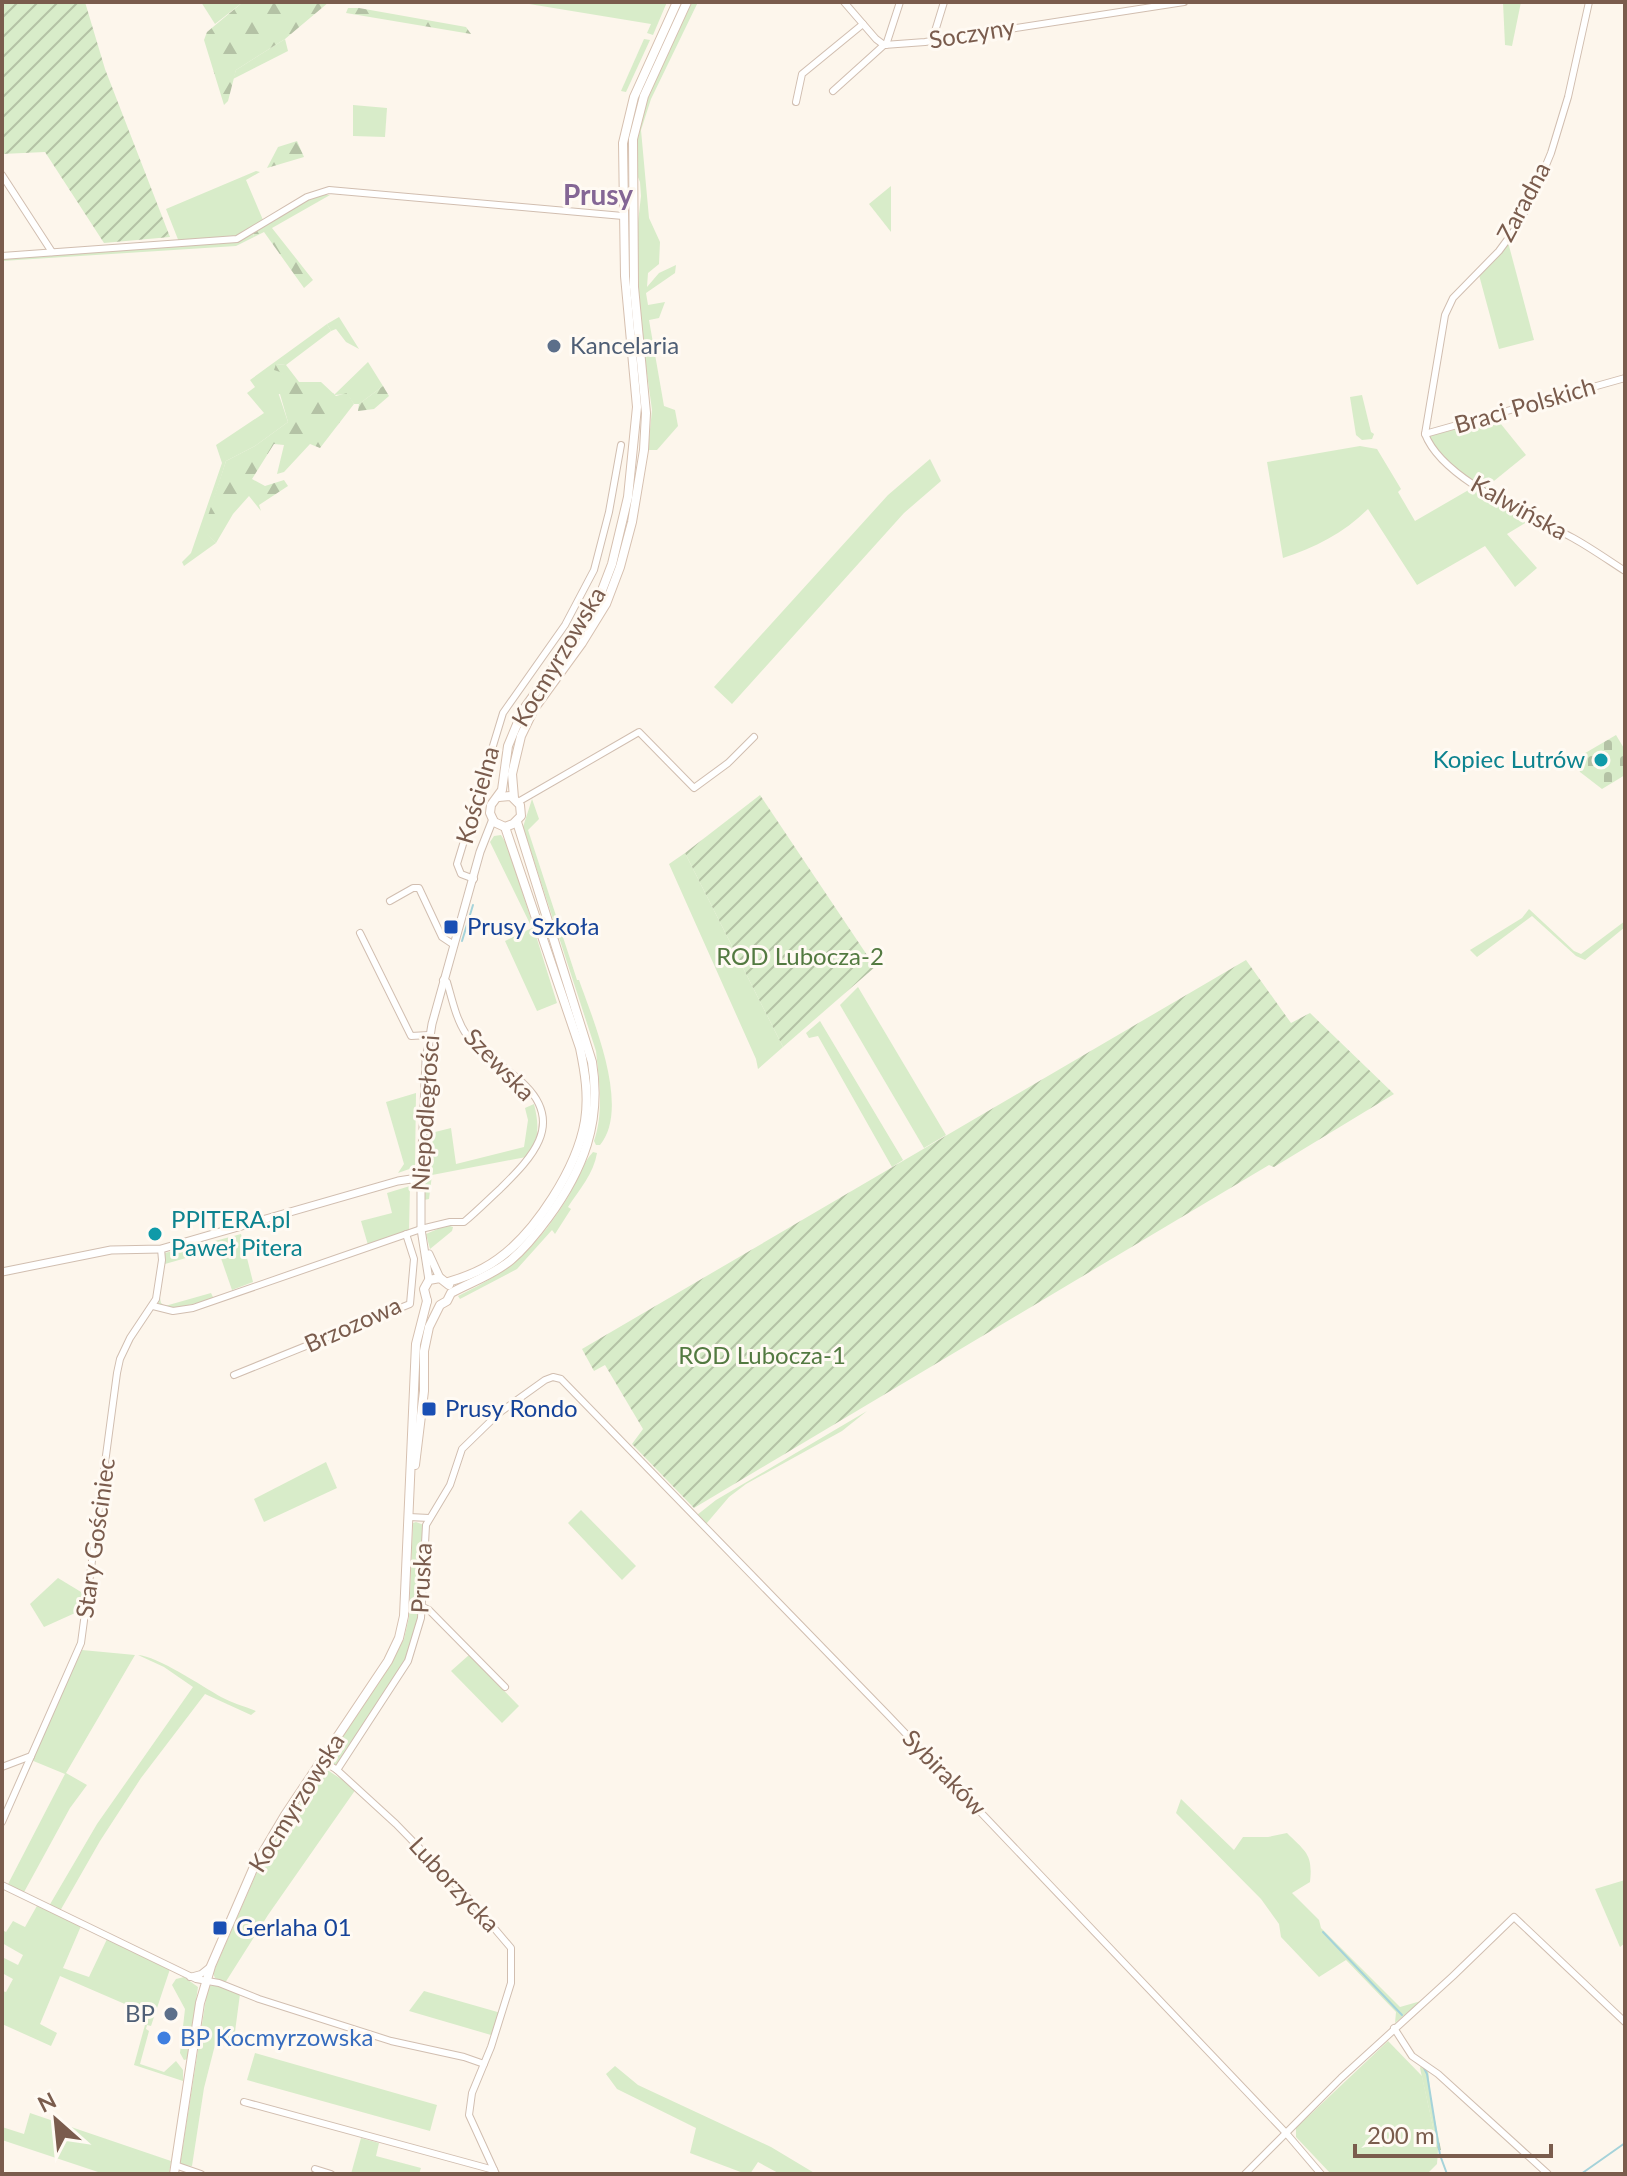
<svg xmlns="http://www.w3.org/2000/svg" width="1627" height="2176" viewBox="0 0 1627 2176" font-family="Lato,sans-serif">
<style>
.grass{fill:#d8ecc9}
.forest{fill:url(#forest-firs)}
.cemetery{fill:url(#cemetery-stones)}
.garden{fill:url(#garden-furrows)}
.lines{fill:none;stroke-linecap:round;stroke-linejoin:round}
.stream{stroke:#a5d3da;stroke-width:2}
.minor-casing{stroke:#d1beb0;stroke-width:8}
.tertiary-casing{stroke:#d1beb0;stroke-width:9}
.secondary-casing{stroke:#d6c0b0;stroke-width:10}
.minor{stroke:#fff;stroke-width:6}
.tertiary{stroke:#fff;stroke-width:7}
.secondary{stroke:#fff;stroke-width:8}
.service-dot{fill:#5c6f8a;stroke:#fffaf3;stroke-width:3}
.culture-dot{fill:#0f9aa8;stroke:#fffaf3;stroke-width:3}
.transit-dot{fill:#1a4fb4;stroke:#fffaf3;stroke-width:3}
.shop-dot{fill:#3f7fe0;stroke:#fffaf3;stroke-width:3}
.labels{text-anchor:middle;stroke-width:6;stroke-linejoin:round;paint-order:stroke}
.street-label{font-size:24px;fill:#7a5c4d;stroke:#fffaf3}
.service-label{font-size:24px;fill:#4e5e75;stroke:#fffaf3;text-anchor:start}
.culture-label{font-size:24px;fill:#0d838f;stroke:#fffaf3;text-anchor:end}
.transit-label{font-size:24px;fill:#164399;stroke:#fffaf3;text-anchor:start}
.park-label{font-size:24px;fill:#537a41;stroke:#fffaf3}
.shop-label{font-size:24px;fill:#366cbe;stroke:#fffaf3;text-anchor:start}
.quarter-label{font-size:28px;font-weight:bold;fill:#846695;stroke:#fffaf3}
</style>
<defs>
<pattern id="forest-firs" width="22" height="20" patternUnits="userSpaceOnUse" patternTransform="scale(2)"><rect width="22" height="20" fill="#d8ecc9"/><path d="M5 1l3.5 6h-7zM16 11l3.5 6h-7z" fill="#b4c2a5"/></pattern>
<pattern id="cemetery-stones" width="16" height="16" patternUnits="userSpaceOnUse" patternTransform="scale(2)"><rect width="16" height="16" fill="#d8ecc9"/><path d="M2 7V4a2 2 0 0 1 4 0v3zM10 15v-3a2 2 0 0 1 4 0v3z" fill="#b4c2a5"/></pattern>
<pattern id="garden-furrows" width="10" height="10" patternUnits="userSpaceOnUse" patternTransform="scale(2)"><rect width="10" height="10" fill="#d8ecc9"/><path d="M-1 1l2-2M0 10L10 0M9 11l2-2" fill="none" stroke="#b4c2a5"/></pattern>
</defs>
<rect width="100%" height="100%" fill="#fdf6ec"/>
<g class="grass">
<polygon points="201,2 243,2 215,24"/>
<polygon points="517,2 667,2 653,35 647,33 651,24"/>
<polygon points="692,2 698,2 651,99 641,130 649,218 660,242 659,264 648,273 647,287 659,273 676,265 675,273 646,293 648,305 665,302 659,318 649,320 664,406 675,410 678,426 657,450 648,450 652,410 640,322 637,231 641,196 640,182 635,170 636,142 647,99"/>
<polygon points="1503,2 1521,2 1512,46 1505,45"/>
<polygon points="285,39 288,51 233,79 236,70"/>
<polygon points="644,39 650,40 626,92 621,91"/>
<polygon points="353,105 387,108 385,137 353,136"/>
<polygon points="256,171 260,172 246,180 263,220 243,235 179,242 166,209"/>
<polygon points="891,186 891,232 869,204"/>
<polygon points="253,233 254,237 236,246 2,261 2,258 230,242"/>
<polygon points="1508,242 1534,340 1499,349 1479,275"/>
<polygon points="327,324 331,331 286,365 276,364 284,373 274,380 288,422 255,446 226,461 204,531 216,543 184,566 182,562 191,553 222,463 216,445 264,413 247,393 255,387 250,380"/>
<polygon points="368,362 383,386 359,404 354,404 347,394 334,395"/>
<polygon points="1362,395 1371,432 1374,434 1372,439 1362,440 1356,435 1350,397"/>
<polygon points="1496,418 1526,455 1484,489 1456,469 1429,440 1430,436"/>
<path d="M1360,446L1377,449L1401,489L1398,492L1415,521L1472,488L1530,520L1507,534L1537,568L1515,587L1485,546L1417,585L1368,509C1344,533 1314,548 1283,558L1267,462Z"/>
<polygon points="930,459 941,481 904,513 732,704 714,687 888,495"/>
<path d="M532,799L539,819L528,830L577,980H579C593,1020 631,1108 600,1145H596L594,1141C604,1112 599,1080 596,1051L523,827Z"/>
<polygon points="501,835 508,846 557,1003 537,1011 505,941 532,928 490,842 494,836"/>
<polygon points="685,853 783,1047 758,1069 756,1059 669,864"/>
<polygon points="1529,909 1574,951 1581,954 1625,921 1625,927 1585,960 1576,956 1532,916 1477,957 1470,950 1522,918"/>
<polygon points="858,987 946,1135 924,1148 840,1005"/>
<polygon points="820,1021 903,1160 892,1167 818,1036 809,1038 806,1033"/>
<polygon points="416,1093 415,1167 398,1173 404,1164 386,1102"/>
<path d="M534,1104C539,1124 540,1141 526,1157L432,1175L429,1199L424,1200L427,1134L451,1128L456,1164L524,1147L528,1120L525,1108Z"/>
<path d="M593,1152L597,1153C594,1173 579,1190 568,1207L571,1209L555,1234L552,1230L517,1269L460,1299L458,1296C512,1270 538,1247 569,1195C577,1182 583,1162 593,1152Z"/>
<polygon points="410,1186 409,1230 368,1245 361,1221 392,1213 387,1193"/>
<polygon points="447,1225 453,1227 452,1231 430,1249 426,1234"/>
<polygon points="241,1234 253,1282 232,1290 215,1241"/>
<polygon points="198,1244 200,1254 165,1264 165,1253"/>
<polygon points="211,1293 214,1299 176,1308 161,1306 158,1303 160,1298 161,1303 165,1306"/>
<polygon points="867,1411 842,1431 746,1484 729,1497 706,1524 697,1515 716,1500"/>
<polygon points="326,1462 337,1488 264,1522 254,1499"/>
<polygon points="581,1510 636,1566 622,1580 568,1523"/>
<path d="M416,1522L424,1525C424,1533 421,1541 421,1549C419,1581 423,1612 413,1643C401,1683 361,1730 337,1765L332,1766L328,1757L391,1663L404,1639L409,1617L413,1523Z"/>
<polygon points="58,1578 86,1595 84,1609 44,1627 30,1604"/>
<polygon points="82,1650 135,1655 66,1773 87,1785 70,1808 23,1894 7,1886 65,1774 31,1760"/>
<path d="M138,1655C157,1656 202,1686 221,1697C232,1703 244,1706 256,1711L251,1715L205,1694L141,1778L100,1841L60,1911L49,1906L97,1824L193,1687L164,1667Z"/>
<polygon points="469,1655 519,1706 502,1723 451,1671"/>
<polygon points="326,1769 356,1789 268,1915 225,1983 215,1978 213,1973 259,1867 321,1770"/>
<path d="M1181,1799L1234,1850L1243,1837H1268L1287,1833C1306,1852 1313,1854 1310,1882L1292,1893L1319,1920L1321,1928L1400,2007L1421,2001L1395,2023L1396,2012L1346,1960L1319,1977L1281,1937L1279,1924L1261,1899L1176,1813Z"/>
<polygon points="1625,1880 1625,1943 1620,1947 1595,1889"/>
<polygon points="38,1904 81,1926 63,1968 89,1977 108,1937 170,1969 151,2026 147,2025 146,2029 149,2031 140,2064 164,2072 176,2061 183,2070 183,2081 134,2065 148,2014 60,1976 40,2024 57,2033 51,2046 2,2024 2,1991 6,1992 13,1979 2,1973 2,1957 18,1965 23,1955 2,1943 2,1930 6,1932 13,1921 25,1927"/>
<polygon points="184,1977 198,1987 188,2059 184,2060 180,2053 185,2009 172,1985 176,1979"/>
<polygon points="216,1985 240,1994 233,2047 216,2041 204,2088 192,2166 180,2165 208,1986"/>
<polygon points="424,1991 501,2013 491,2035 409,2011"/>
<polygon points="1388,2041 1422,2076 1438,2150 1437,2164 1427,2174 1331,2174 1296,2137 1296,2128"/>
<polygon points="255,2053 437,2105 430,2131 247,2080"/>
<polygon points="615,2066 638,2085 771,2147 816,2174 780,2174 758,2162 750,2174 746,2174 690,2153 696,2128 617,2089 606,2074"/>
<polygon points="30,2113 171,2161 169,2174 104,2174 2,2140 2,2127 24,2134"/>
<polygon points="361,2138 379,2143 376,2156 421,2168 419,2174 351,2174"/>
</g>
<g class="forest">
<polygon points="243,2 329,2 285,39 236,70 228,101 224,105 204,40 207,32"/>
<polygon points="348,8 359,8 466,27 471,34 346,13"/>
<polygon points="297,141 304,157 267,168 278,147"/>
<polygon points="316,195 330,195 272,228 313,280 304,288 264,232 254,237 253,233"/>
<polygon points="339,317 359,349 346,342 336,329 331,331 327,324"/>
<polygon points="276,364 286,365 299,382 321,382 336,396 347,393 354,404 320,448 310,444 284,472 277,474 284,445 274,444 252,479 265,486 284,480 288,486 259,505 261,511 249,496 233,514 216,543 203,531 226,461 255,446 288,422 280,394 273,395 263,382 270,377 274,379 283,373 274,370"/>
<polygon points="383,386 389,396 374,409 358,411 359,404"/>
<polygon points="1421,2066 1428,2069 1431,2100 1441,2150 1438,2150 1420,2068"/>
</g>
<polygon class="cemetery" points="1616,735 1625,750 1625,775 1602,789 1580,772 1575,759"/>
<g class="garden">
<polygon points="2,2 85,2 105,69 170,237 104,243 45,152 2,154"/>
<polygon points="760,795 875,967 783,1047 685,853"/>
<polygon points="1246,960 1291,1023 1310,1013 1394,1094 1274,1167 1269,1165 694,1508 632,1444 643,1429 605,1365 594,1371 582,1349"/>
</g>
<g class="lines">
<g class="stream">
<polyline points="462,941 473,905"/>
<polyline points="1323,1932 1402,2015"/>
<polyline points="1423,2066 1427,2074 1440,2155 1447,2174"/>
<polyline points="1581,2174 1625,2143"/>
</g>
<defs>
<g id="minor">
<polyline points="844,2 876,39 884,45 925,42 1184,2"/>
<path d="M1589,2L1568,97L1551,153L1534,194L1516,228L1499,251L1453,298L1445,315L1425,434C1443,481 1531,515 1573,538C1591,548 1608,560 1625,571"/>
<polyline points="932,41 944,2"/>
<polyline points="886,45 900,2"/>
<polyline points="833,91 884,45"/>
<polyline points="796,102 802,74 863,24"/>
<polyline points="2,175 52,252"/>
<polyline points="2,256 237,239 307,197 329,190 623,216"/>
<polyline points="1425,434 1625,378"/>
<polyline points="518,802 639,732 694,788 728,763 754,737"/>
<polyline points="474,879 461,874 457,864 503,713 565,625 594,570 609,512 621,445"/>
<polyline points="390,901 413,888 419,888 442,937 454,945"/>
<polyline points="360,933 411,1036 429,1035"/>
<path d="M153,1306L173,1311L193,1308L421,1229L450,1222H464C476,1212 488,1200 500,1189C529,1160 565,1126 526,1086C508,1067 481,1056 466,1034C456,1019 452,999 447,982L443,980"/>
<polyline points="234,1375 410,1304 414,1259 406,1234"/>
<polyline points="409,1517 429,1518"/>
<polyline points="421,1606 429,1610 505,1687"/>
<polyline points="323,1761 337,1770 396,1824 472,1902 511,1948 511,1983 491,2047 472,2093 469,2115 496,2174"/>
<polyline points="2,1767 31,1756"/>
<polyline points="337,1770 408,1661 421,1618 426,1525 450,1485 462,1449 499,1413 545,1380 553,1377 561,1379 887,1714 1286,2133 1321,2174"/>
<polyline points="2,1822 81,1643 117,1373 120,1359 130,1338 156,1299 162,1260 161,1249"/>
<polyline points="2,1885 196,1979 219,1983 259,1999 391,2041 464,2057 484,2064"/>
<polyline points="190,1977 201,1974 211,1966"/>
<polyline points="1394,2028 1412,2056 1438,2074 1548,2174"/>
<polyline points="244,2102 494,2170"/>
<polyline points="175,2165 201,2174"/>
<polyline points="315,2169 331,2174"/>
<polyline points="1245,2174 1341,2078 1453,1976 1514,1917 1625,2022"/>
</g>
<g id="tertiary">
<polyline points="429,1254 440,1278"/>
<polyline points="2,1272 111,1250 161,1249 398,1181 411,1179 418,1184"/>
<polyline points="429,1280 421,1229 421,1190 418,1184 421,1173 426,1061 432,1024 480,852 493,819"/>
</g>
<g id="secondary">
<polyline points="499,797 511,796 520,805 521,816 513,824 505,827 494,822 490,813 491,805 502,790 508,746 523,710 577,635 599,598 612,564 628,497 637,407 625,276 623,143 634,97 677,2"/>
<polyline points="514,798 512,774 521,736 534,709 582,643 606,604 620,567 632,522 644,450 646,413 634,287 633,139 644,96 687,2"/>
<path d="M448,1282C466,1277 483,1270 498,1259C536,1232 577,1168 585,1121C589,1096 585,1072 580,1048L505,827"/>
<polyline points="427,1301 424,1289 429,1280 440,1278 449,1285"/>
<path d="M415,1465L424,1391V1351L429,1327L440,1305L447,1301L451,1293C471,1282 493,1275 511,1260C525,1248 537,1233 548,1218C583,1170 602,1122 592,1062L517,822"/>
<polyline points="174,2174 200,2003 211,1966 253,1869 285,1815 388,1661 399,1638 404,1616 416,1344 427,1301"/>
</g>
</defs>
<use href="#minor" class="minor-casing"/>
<use href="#tertiary" class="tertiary-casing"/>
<use href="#secondary" class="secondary-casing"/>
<use href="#minor" class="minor"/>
<use href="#tertiary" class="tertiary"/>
<use href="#secondary" class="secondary"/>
</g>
<g class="service-dot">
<circle cx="554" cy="346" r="8"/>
<circle cx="171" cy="2014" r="8"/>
</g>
<g class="culture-dot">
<circle cx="1601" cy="760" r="8"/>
<circle cx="155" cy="1234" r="8"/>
</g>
<g class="transit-dot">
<rect x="443" y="919" width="16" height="16" rx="4"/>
<rect x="421" y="1401" width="16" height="16" rx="4"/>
<rect x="212" y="1920" width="16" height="16" rx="4"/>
</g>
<circle class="shop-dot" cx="164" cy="2038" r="8"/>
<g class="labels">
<g class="street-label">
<text transform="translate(972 34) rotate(-9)" y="8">Soczyny</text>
<text transform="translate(1524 202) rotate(-62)" y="8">Zaradna</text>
<text transform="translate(1525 406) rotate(-16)" y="8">Braci Polskich</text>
<text transform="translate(1519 508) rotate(29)" y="8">Kalwińska</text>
<text transform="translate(559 657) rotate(-59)" y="8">Kocmyrzowska</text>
<text transform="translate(478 795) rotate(-74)" y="8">Kościelna</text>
<text transform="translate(499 1065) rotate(46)" y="8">Szewska</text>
<text transform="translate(426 1113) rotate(-86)" y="8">Niepodległości</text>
<text transform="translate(353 1325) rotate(-24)" y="8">Brzozowa</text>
<text transform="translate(96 1538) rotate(-82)" y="8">Stary Gościniec</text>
<text transform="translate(422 1578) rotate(-87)" y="8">Pruska</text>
<text transform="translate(944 1773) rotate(46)" y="8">Sybiraków</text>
<text transform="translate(297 1803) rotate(-58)" y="8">Kocmyrzowska</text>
<text transform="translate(454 1885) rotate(47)" y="8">Luborzycka</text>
</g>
<g class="service-label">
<text x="570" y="354">Kancelaria</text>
<text x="155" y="2022" text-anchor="end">BP</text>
</g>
<g class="culture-label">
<text x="1585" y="768">Kopiec Lutrów</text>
<text x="171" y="1228" text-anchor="start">PPITERA.pl<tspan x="171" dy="28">Paweł Pitera</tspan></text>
</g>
<g class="transit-label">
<text x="467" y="935">Prusy Szkoła</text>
<text x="445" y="1417">Prusy Rondo</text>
<text x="236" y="1936">Gerlaha 01</text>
</g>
<g class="park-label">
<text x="800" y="965">ROD Lubocza-2</text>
<text x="762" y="1364">ROD Lubocza-1</text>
</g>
<g class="shop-label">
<text x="180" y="2046">BP Kocmyrzowska</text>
</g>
<g class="quarter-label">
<text x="598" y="205">Prusy</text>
</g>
</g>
<rect width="1627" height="2176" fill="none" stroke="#7a5c4d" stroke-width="8"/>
<g transform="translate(56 2120) rotate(333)" stroke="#fffaf3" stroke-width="6" paint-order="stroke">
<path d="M0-6L14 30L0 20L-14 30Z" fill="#7a5c4d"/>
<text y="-12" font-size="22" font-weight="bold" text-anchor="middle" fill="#7a5c4d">N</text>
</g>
<path d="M1355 2144v12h196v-12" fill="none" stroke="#7a5c4d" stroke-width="4"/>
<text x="1367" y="2144" font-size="24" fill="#7a5c4d" stroke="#fffaf3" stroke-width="6" paint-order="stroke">200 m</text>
</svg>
